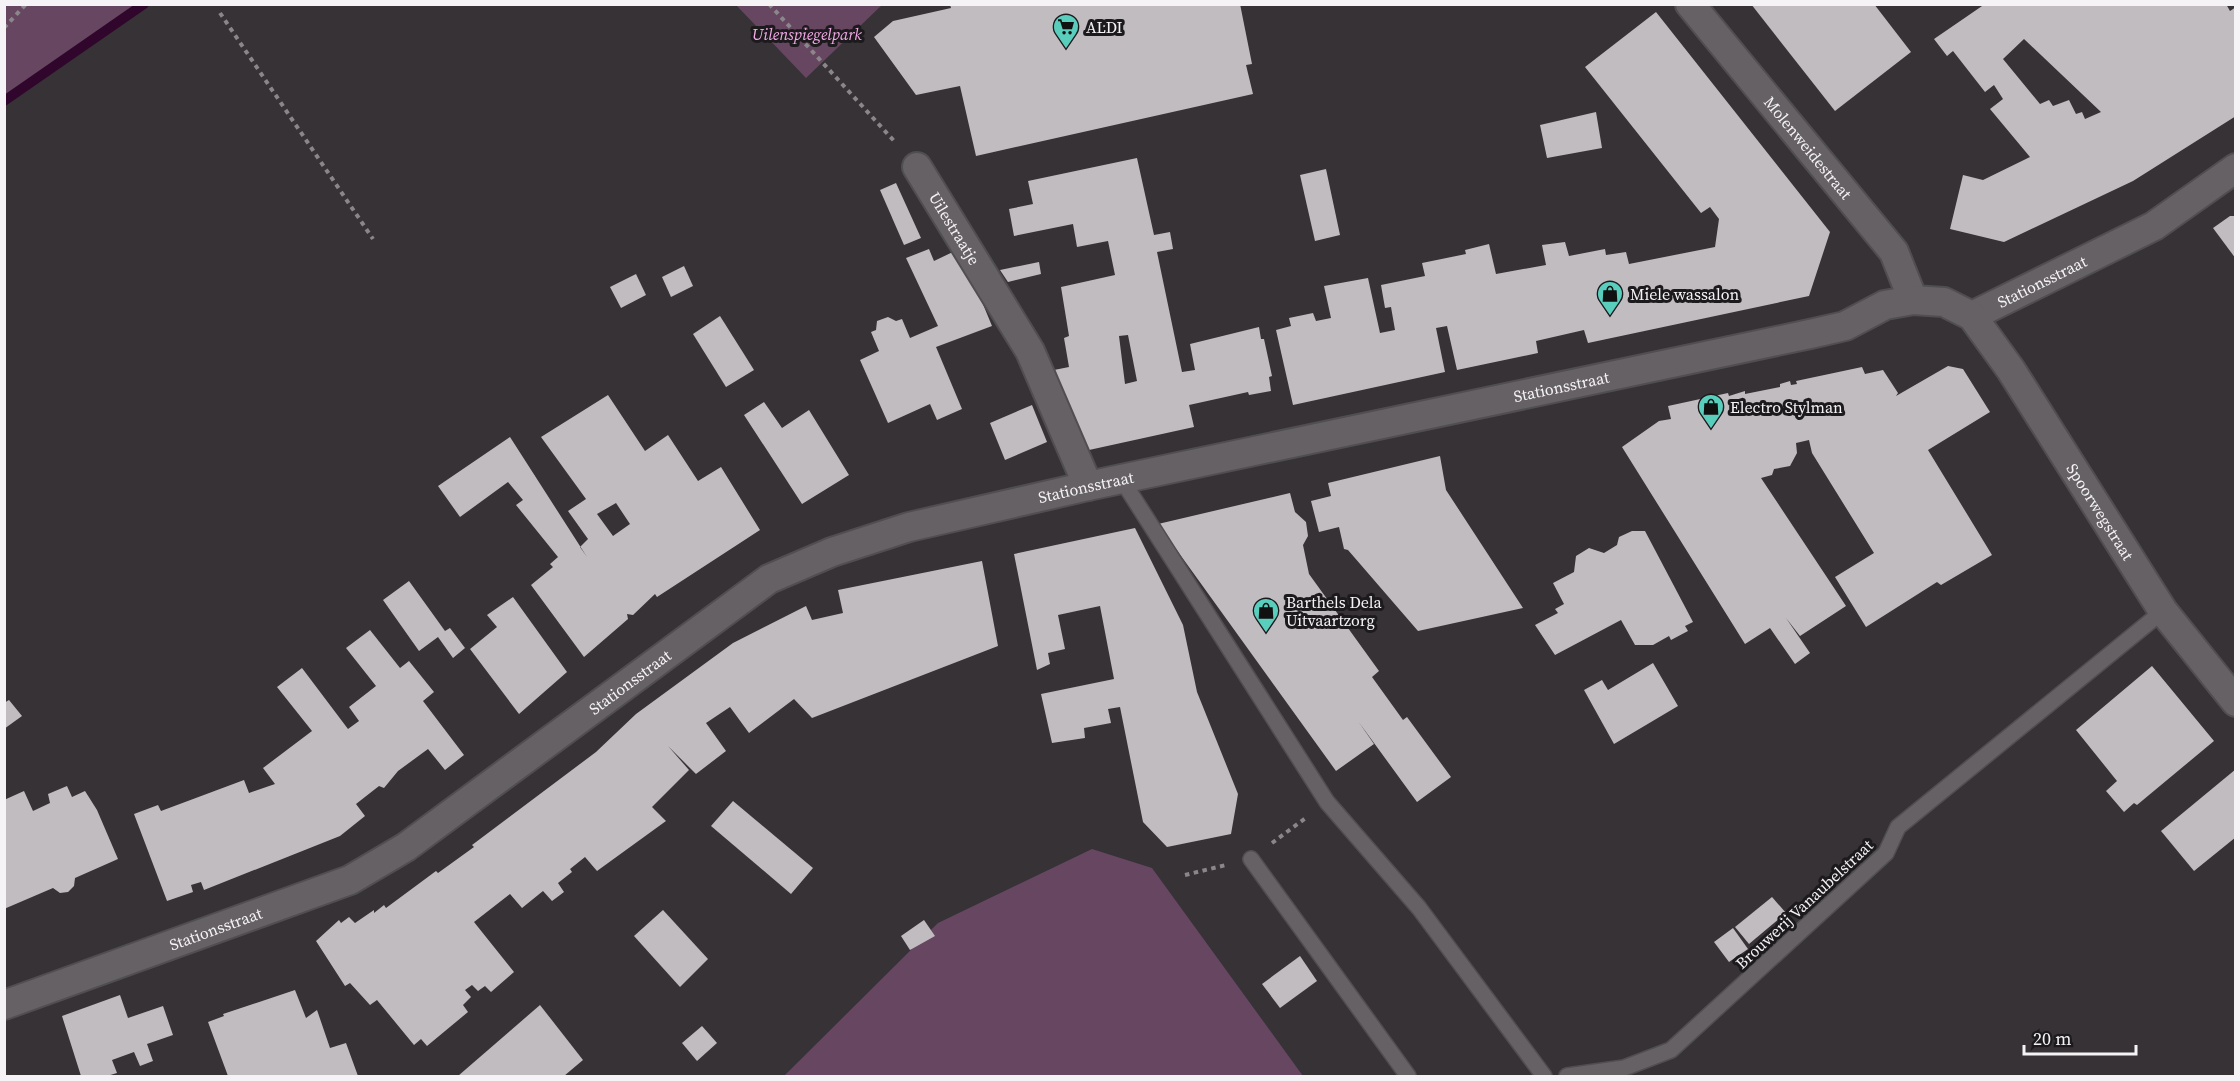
<svg xmlns="http://www.w3.org/2000/svg" width="2240" height="1081" viewBox="0 0 2240 1081" font-family="'Source Serif 4',serif">
<style>
.green{fill:#664661}
.lines{fill:none;stroke-linecap:round;stroke-linejoin:round}
.stream{stroke:#30062c;stroke-width:10}
.building{fill:#c1bcc0;fill-rule:evenodd}
.lane-casing{stroke:#514e51;stroke-width:18}
.street-casing{stroke:#514e51;stroke-width:32}
.path{stroke:#8a8689;stroke-width:4;stroke-dasharray:4.5 4.5;stroke-linecap:butt}
.lane{stroke:#666165;stroke-width:15}
.street{stroke:#666165;stroke-width:28}
.labels{text-anchor:middle;stroke-width:6;stroke-linejoin:round;paint-order:stroke}
.poi-label{font-size:16px;fill:#f5f3f5;stroke:#1c1a1c;text-anchor:start}
.park-label{font-size:16px;font-style:italic;fill:#f3abe8;stroke:#1c1a1c}
.street-label{font-size:16px;fill:#f5f3f5;stroke:#1c1a1c}
</style>
<rect width="100%" height="100%" fill="#363235"/>
<g class="green">
<polygon points="5,4 144,4 144,5 5,101"/>
<polygon points="883,4 806,78 736,5 736,4"/>
<polygon points="1092,849 1152,868 1303,1076 784,1076 938,923"/>
</g>
<g class="lines">
<polyline class="stream" points="4,101 144,4"/>
</g>
<g class="building">
<polygon points="950,4 1240,4 1252,64 1246,65 1253,94 976,156 960,86 916,95 874,37 893,21 951,8"/>
<polygon points="1751,4 1874,4 1911,52 1835,111"/>
<path d="M1985,4H2226L2230,11L2236,7V116L2133,181L2004,242L1950,229L1963,175L1983,180L2030,157L1990,109L2003,99L1994,85L1985,92L1953,51L1947,56L1934,39ZM2024,39L2101,112L2085,119L2082,112L2076,114L2069,100L2053,106L2049,100L2040,104L2003,59Z"/>
<polygon points="1656,12 1830,232 1809,296 1588,343 1584,330 1536,341 1538,353 1457,370 1447,326 1436,328 1445,372 1293,405 1276,330 1291,326 1289,318 1313,313 1316,321 1331,318 1324,286 1368,278 1380,333 1395,330 1391,307 1385,308 1381,285 1425,276 1422,263 1466,254 1465,250 1489,244 1496,274 1546,265 1542,245 1565,242 1569,256 1605,249 1606,255 1626,252 1629,264 1715,247 1719,219 1710,207 1701,213 1585,67"/>
<polygon points="1596,112 1602,148 1547,158 1540,125"/>
<path d="M1137,158L1154,235L1170,232L1173,249L1157,252L1182,372L1195,370L1190,344L1259,327L1261,339H1264L1272,376L1269,377L1271,391L1249,395L1248,392L1189,405L1194,427L1089,450L1054,370L1069,367L1064,338L1069,336L1061,287L1115,275L1108,241L1077,247L1073,224L1014,236L1009,209L1033,204L1028,181ZM1128,335L1137,381L1125,384L1119,336Z"/>
<polygon points="1326,169 1340,235 1315,241 1300,175"/>
<polygon points="896,183 921,238 904,245 880,190"/>
<polygon points="2230,216 2236,216 2236,259 2213,228"/>
<polygon points="929,249 934,261 957,250 984,295 980,297 992,326 936,347 962,409 937,420 930,404 888,423 860,360 879,351 871,332 876,330 877,321 888,317 896,321 902,319 910,338 938,326 906,258"/>
<polygon points="1039,262 1041,274 1008,282 1000,270"/>
<polygon points="684,266 693,286 671,297 662,277"/>
<polygon points="636,274 646,295 621,308 610,287"/>
<polygon points="720,316 754,370 726,387 693,334"/>
<polygon points="1948,366 1963,369 1990,412 1928,450 1992,555 1941,585 1937,582 1866,627 1835,577 1874,553 1812,453 1809,440 1796,443 1797,453 1790,466 1774,469 1772,475 1761,478 1846,606 1800,636 1786,618 1810,653 1795,664 1770,628 1745,644 1622,447 1659,421 1671,419 1668,406 1728,393 1729,396 1745,391 1745,394 1780,387 1780,384 1790,381 1791,385 1797,384 1796,381 1862,367 1865,374 1883,370 1898,393 1896,396"/>
<path d="M608,395L645,451L668,435L698,481L721,467L760,530L657,597L655,594L633,615L627,614L628,619L584,657L531,585L553,567L550,564L558,557L516,505L523,500L508,482L460,517L438,486L510,437L587,557L580,547L588,539L568,511L586,499L541,437ZM616,503L630,524L613,536L597,514Z"/>
<polygon points="764,402 782,428 809,410 849,475 802,504 744,415"/>
<polygon points="1032,405 1047,442 1005,460 990,423"/>
<polygon points="1440,456 1446,490 1523,608 1418,631 1348,550 1344,549 1339,527 1319,532 1311,501 1331,496 1328,483"/>
<polygon points="1290,493 1295,512 1306,522 1308,536 1303,545 1309,574 1379,671 1372,677 1403,720 1407,717 1451,777 1417,802 1358,721 1374,744 1336,771 1158,524"/>
<polygon points="1135,528 1183,625 1197,692 1238,794 1231,834 1167,847 1143,822 1120,707 1108,709 1111,723 1084,728 1085,738 1052,743 1041,694 1114,679 1100,606 1058,615 1065,649 1048,653 1050,664 1037,670 1014,554"/>
<polygon points="1632,531 1645,531 1693,622 1685,626 1688,631 1671,640 1669,636 1653,645 1635,645 1621,620 1555,655 1535,625 1558,613 1555,609 1564,604 1553,583 1574,572 1576,556 1589,548 1604,553 1617,545 1619,537"/>
<polygon points="982,561 998,646 812,718 794,699 749,733 730,707 706,723 726,751 696,774 668,746 689,770 652,807 666,821 597,871 585,857 570,869 572,872 558,883 564,892 552,901 543,891 522,908 510,894 474,922 514,972 491,992 485,986 478,991 472,985 465,990 471,997 463,1005 468,1012 427,1046 421,1039 414,1045 377,1000 370,1005 350,983 345,986 316,941 339,920 341,923 349,917 355,923 374,910 374,913 384,905 386,908 436,871 438,873 474,847 472,845 596,752 636,714 733,643 806,606 812,620 843,613 838,590"/>
<polygon points="409,581 445,631 450,628 465,648 453,658 438,637 419,651 383,600"/>
<polygon points="513,597 567,672 519,714 470,649 497,627 487,615"/>
<polygon points="370,630 400,668 409,661 434,692 423,701 464,755 445,770 428,749 398,771 384,788 379,786 356,804 365,816 340,836 204,890 201,882 191,885 193,892 167,901 134,814 158,805 161,811 244,780 249,793 275,784 263,768 312,731 277,687 302,668 348,729 359,721 349,707 376,686 346,648"/>
<polygon points="1653,663 1678,706 1614,744 1584,690 1602,680 1608,690"/>
<polygon points="2152,666 2214,741 2137,805 2134,803 2124,812 2106,791 2117,781 2076,730"/>
<polygon points="9,700 22,716 4,729 4,703"/>
<polygon points="2236,769 2236,837 2194,871 2161,831"/>
<polygon points="67,786 72,797 85,791 97,810 118,859 75,878 74,886 68,892 60,893 53,888 4,909 4,800 24,791 33,811 50,803 48,794"/>
<polygon points="733,801 813,868 791,894 711,826"/>
<polygon points="1772,897 1786,913 1749,944 1735,927"/>
<polygon points="663,910 708,959 680,987 634,936"/>
<polygon points="924,920 935,936 910,950 901,936"/>
<polygon points="1733,928 1748,949 1729,962 1714,942"/>
<polygon points="1300,956 1317,981 1280,1008 1262,984"/>
<polygon points="295,990 306,1018 317,1010 330,1048 346,1043 358,1076 228,1076 208,1022 224,1016 223,1014"/>
<polygon points="120,995 128,1018 163,1006 173,1035 147,1044 153,1061 140,1066 134,1052 112,1060 117,1073 107,1076 81,1076 62,1016"/>
<polygon points="540,1005 583,1060 564,1076 458,1076"/>
<polygon points="702,1026 717,1043 697,1061 682,1043"/>
</g>
<g class="lines">
<defs>
<g id="lane">
<polyline points="1122,480 1327,802 1419,908 1544,1076"/>
<polyline points="1251,859 1408,1076"/>
<polyline points="1567,1076 1624,1068 1671,1050 1886,853 1898,827 2163,611"/>
</g>
<g id="street">
<path id="s1" d="M1690,4L1894,252L1913,300"/>
<path id="s2" d="M917,167L1030,351L1088,486"/>
<path id="s3" d="M1972,316L2154,226L2236,168"/>
<path id="s4" d="M4,1005L350,880L406,847L769,579L832,552L909,527L1088,486L1810,334L1845,326L1885,305L1913,300L1944,302L1972,316L2011,370L2163,611L2236,702"/>
</g>
</defs>
<use href="#lane" class="lane-casing"/>
<use href="#street" class="street-casing"/>
<g class="path">
<polyline points="769,4 895,142"/>
<polyline points="220,13 373,239"/>
<polyline points="4,28 26,4"/>
<polyline points="1272,843 1307,817"/>
<polyline points="1185,875 1226,865"/>
</g>
<use href="#lane" class="lane"/>
<use href="#street" class="street"/>
</g>
<defs>
<symbol id="supermarket-pin" viewBox="-11 -11 22 30"><path d="M0 17L-7.5 6A9.5 9.5 0 1 1 7.5 6Z" fill="#5acebd" stroke="#1c1a1c"/><path d="M-6-5.5h2.5l.6 2H6L4.5 2H-2.5L-4.4-4H-6ZM-1.5 3.2a1.3 1.3 0 1 0 .1 0ZM3 3.2a1.3 1.3 0 1 0 .1 0Z" fill="#111"/></symbol>
<symbol id="shop-pin" viewBox="-11 -11 22 30"><path d="M0 17L-7.5 6A9.5 9.5 0 1 1 7.5 6Z" fill="#5acebd" stroke="#1c1a1c"/><path d="M-5-2.5h2.3a2.7 3.5 0 0 1 5.4 0H5L5.5 6h-11ZM-1.5-2.5h3a1.5 2.3 0 0 0-3 0Z" fill="#111"/></symbol>
</defs>
<g fill-rule="evenodd">
<use href="#supermarket-pin" x="1051" y="12" width="30" height="40"/>
<use href="#shop-pin" x="1595" y="279" width="30" height="40"/>
<use href="#shop-pin" x="1696" y="392" width="30" height="40"/>
<use href="#shop-pin" x="1251" y="596" width="30" height="40"/>
</g>
<g class="labels">
<g class="poi-label">
<text x="1086" y="33">ALDI</text>
<text x="1630" y="300">Miele wassalon</text>
<text x="1730" y="413">Electro Stylman</text>
<text x="1286" y="608">Barthels Dela<tspan x="1286" dy="18">Uitvaartzorg</tspan></text>
</g>
<g class="park-label">
<text x="807" y="40">Uilenspiegelpark</text>
</g>
<g class="street-label">
<text dy="6" stroke="none"><textPath href="#s1" startOffset="186">Molenweidestraat</textPath></text>
<text dy="6" stroke="none"><textPath href="#s2" startOffset="72">Uilestraatje</textPath></text>
<text dy="6" stroke="none"><textPath href="#s3" startOffset="78">Stationsstraat</textPath></text>
<text dy="6" stroke="none"><textPath href="#s4" startOffset="1701">Stationsstraat</textPath></text>
<text dy="6" stroke="none"><textPath href="#s4" startOffset="1215">Stationsstraat</textPath></text>
<text dy="6" stroke="none"><textPath href="#s4" startOffset="2361">Spoorwegstraat</textPath></text>
<text dy="6" stroke="none"><textPath href="#s4" startOffset="711">Stationsstraat</textPath></text>
<text transform="translate(1804 904) rotate(-43)" y="6">Brouwerij Vanaubelstraat</text>
<text dy="6" stroke="none"><textPath href="#s4" startOffset="225">Stationsstraat</textPath></text>
</g>
</g>
<rect width="2240" height="1081" fill="none" stroke="#f5f3f5" stroke-width="12"/>
<path d="M2024 1045v9h112v-9" fill="none" stroke="#f5f3f5" stroke-width="3"/>
<text x="2033" y="1045" font-size="18" fill="#f5f3f5" stroke="#1c1a1c" stroke-width="4.5" paint-order="stroke">20 m</text>
</svg>
